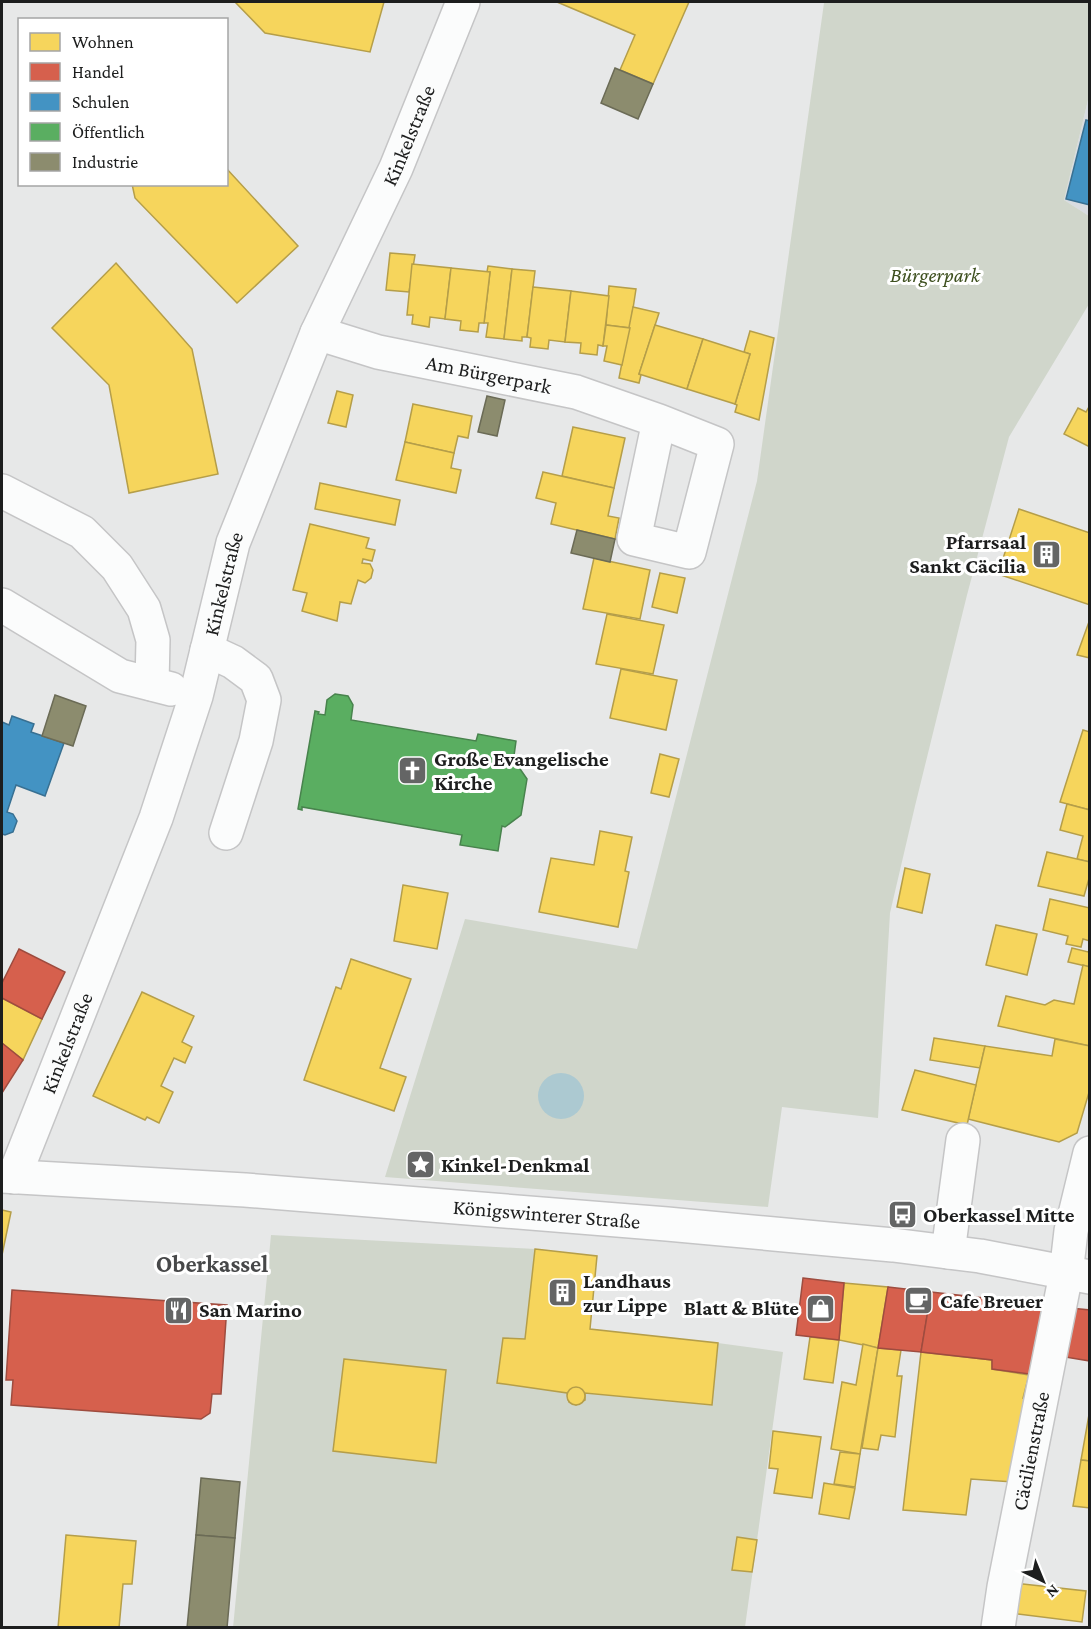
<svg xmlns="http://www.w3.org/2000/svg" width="1091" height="1629" viewBox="0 0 1091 1629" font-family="'Crimson Pro',serif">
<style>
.built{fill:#d8dce1}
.green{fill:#d0d6cb}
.water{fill:#acc9d1}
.homes{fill:#f6d55c;stroke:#b59e49;stroke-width:1.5}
.shops{fill:#d6604d;stroke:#9e4c3f;stroke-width:1.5}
.schools{fill:#4393c3;stroke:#387092;stroke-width:1.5}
.public{fill:#5aae61;stroke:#48834d;stroke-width:1.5}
.industry{fill:#8c8c6e;stroke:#6b6b56;stroke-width:1.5}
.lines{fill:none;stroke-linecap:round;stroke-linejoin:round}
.minor-casing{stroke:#c5c5c6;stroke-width:36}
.major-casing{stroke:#c5c5c6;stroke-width:36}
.minor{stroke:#fbfcfc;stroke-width:33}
.major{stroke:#fbfcfc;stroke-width:33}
.labels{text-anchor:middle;stroke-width:6;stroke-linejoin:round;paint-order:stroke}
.street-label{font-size:21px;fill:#1d1e1e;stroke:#fff}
.park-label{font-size:21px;font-style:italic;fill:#3e501f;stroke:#fff}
.poi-label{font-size:21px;font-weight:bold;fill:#1d1e1e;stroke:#fff;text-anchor:start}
.quarter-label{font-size:24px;font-weight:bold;fill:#474849;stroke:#fff}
</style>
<rect width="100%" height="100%" fill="#e7e8e8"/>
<polygon class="built" points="1088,100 1090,100 1089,216 1064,200"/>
<g class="green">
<polygon points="817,2 1089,2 1089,100 1088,100 1064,200 1089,216 1089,304 1009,437 967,595 915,806 890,913 878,1118 782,1107 768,1207 385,1177 465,919 637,949 757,481 824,3"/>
<polygon points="271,1235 535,1249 525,1339 503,1338 497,1383 567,1393 567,1398 573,1405 580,1405 585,1400 585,1393 711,1405 718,1343 783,1352 745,1627 233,1628"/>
</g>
<circle class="water" cx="561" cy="1096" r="23"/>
<g class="homes">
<polygon points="235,2 384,2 370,52 265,33"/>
<polygon points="557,2 689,2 653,84 620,70 635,35"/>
<polygon points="226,168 298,246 237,303 135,198 132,184 226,184"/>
<polygon points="390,253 415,255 409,292 386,290"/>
<polygon points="116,263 192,349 218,474 129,493 109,385 52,328"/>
<polygon points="412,264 451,268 445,319 430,317 429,327 412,324 413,315 407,315"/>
<polygon points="488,266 512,269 504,339 486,337 488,323 484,323 490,272 487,272"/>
<polygon points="451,268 490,272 484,323 479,323 478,332 460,330 461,321 445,319"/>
<polygon points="512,269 535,271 527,337 522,337 522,341 504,339"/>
<polygon points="609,286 636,289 630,328 606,325"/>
<polygon points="533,287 571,291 565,342 549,340 548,349 530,347 531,338 527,337"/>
<polygon points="571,291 609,296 603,346 598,345 597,355 580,353 581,343 565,342"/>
<polygon points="633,307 659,313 639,374 641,375 639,383 619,378"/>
<polygon points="606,325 630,328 622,365 604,361 607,346 603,346"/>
<polygon points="655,325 703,339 687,389 639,374"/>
<polygon points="750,331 774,338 759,420 735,412 737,405 735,404 750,354 744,352"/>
<polygon points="703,339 750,354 735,404 687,389"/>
<polygon points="337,391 353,395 346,427 328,423"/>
<polygon points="413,404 472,416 468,438 458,436 454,453 405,442"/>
<polygon points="1090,405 1090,447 1064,434 1078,408 1086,412"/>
<polygon points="573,427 625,438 614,488 562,476"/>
<polygon points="405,442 454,453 451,468 461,470 456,493 396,480"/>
<polygon points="543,472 614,488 608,516 619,518 615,539 551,524 556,503 536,498"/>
<polygon points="320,483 400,500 395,525 315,509"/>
<polygon points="1019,509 1090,533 1090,605 998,574"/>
<polygon points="310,524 369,538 366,548 375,550 372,561 363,559 362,563 370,564 373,570 371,578 365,583 358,580 351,604 340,602 337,621 302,611 307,593 293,590"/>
<polygon points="594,558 650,570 640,619 583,609"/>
<polygon points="660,573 685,578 677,613 652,607"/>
<polygon points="607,614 664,625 653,674 596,664"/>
<polygon points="1090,619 1090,658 1077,655"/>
<polygon points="621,669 677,680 666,730 610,718"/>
<polygon points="1083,730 1090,732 1090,810 1060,802"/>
<polygon points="660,754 679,759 669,797 651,793"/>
<polygon points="1067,804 1090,810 1090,862 1077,859 1083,836 1060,830"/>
<polygon points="600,831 632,837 625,871 629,872 618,927 539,912 551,858 594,865"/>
<polygon points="1047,852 1090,862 1090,875 1084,896 1038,886"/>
<polygon points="905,868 930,874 922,913 897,907"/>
<polygon points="403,885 448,893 437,949 394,941"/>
<polygon points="1050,899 1090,908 1090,941 1083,939 1081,947 1066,944 1068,936 1043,930"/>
<polygon points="996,925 1037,934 1027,975 986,965"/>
<polygon points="1072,948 1088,952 1090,949 1090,967 1068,962"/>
<polygon points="351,959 411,979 380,1068 406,1077 394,1111 304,1080 336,987 341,989"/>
<polygon points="1083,965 1090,967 1090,1046 998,1026 1006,996 1045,1005 1054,1000 1074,1004"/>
<polygon points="142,992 194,1016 182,1042 192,1047 185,1063 174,1058 161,1086 173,1092 159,1123 147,1117 145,1120 93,1096"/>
<polygon points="2,998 42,1019 23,1060 2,1043"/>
<polygon points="934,1038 985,1046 980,1068 930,1060"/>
<polygon points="1055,1039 1090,1046 1090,1089 1077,1133 1059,1142 968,1119 985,1046 1052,1056"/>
<polygon points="915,1070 976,1085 967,1125 902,1110"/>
<polygon points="2,1210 11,1212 2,1255"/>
<polygon points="535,1249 597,1256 590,1329 718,1343 712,1405 585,1393 585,1400 576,1405 569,1402 567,1393 497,1383 503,1338 525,1339"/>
<polygon points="844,1283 888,1287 878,1348 839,1340"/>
<polygon points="810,1337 839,1340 833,1383 804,1379"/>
<polygon points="863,1344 878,1348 860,1454 831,1449 842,1382 856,1385"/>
<polygon points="878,1348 901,1350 897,1376 902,1376 895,1437 881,1435 878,1450 862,1448"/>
<polygon points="921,1352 992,1360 992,1369 1029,1375 1023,1398 1032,1399 1013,1482 971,1479 966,1515 903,1510"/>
<polygon points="344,1359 446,1370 436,1463 333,1451"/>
<circle cx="576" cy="1396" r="9"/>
<polygon points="1090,1409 1090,1461 1081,1460"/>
<polygon points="773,1431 821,1437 812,1498 774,1493 778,1469 769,1468"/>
<polygon points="840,1452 860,1454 855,1487 834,1484"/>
<polygon points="1081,1460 1090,1461 1090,1508 1073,1506"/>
<polygon points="824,1483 855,1488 849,1519 819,1514"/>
<polygon points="66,1535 136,1541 132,1584 123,1584 119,1628 58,1628"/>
<polygon points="737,1537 757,1540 752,1572 732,1570"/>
<polygon points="1013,1583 1086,1591 1082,1622 1009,1613"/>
</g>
<g class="shops">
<polygon points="19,949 65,972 42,1019 2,998 2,983"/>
<polygon points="2,1043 23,1060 2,1093"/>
<polygon points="803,1278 844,1283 839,1340 796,1335"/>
<polygon points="888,1287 931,1292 921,1352 878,1348"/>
<polygon points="12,1290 227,1305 221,1394 212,1394 210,1413 201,1419 11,1405 13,1380 6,1380"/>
<polygon points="931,1292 1048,1305 1037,1375 992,1369 992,1360 921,1352"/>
<polygon points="1070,1308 1090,1310 1090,1361 1059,1356"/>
</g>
<g class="schools">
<polygon points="1086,120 1090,121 1090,205 1066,199"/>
<polygon points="12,716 34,724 31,732 64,743 45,796 16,785 7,812 13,814 17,821 13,832 5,835 2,834 2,722 9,725"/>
</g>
<polygon class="public" points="335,694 348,696 353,705 351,720 476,741 478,734 516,741 513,763 516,763 527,779 521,815 505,827 502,826 498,851 460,845 462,835 302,807 302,810 298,809 315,711 319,712 318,714 325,715 327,700"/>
<g class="industry">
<polygon points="615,68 653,84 638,119 601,103"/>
<polygon points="487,396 505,400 497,436 478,432"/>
<polygon points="577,530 615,539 610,562 571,553"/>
<polygon points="55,695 86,706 73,746 42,736"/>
<polygon points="201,1478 240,1482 235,1538 196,1535"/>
<polygon points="196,1535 235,1538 227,1628 187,1628"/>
</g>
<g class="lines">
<defs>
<g id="minor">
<path id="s1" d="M317,333L378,352L576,392L659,421L634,539L689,552L717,444L659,421"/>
<polyline points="2,491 82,532 117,567 144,609 153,640 152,684"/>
<polyline points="2,605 120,676 171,689"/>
<polyline points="207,650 233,662 256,679 264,700 256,741 226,833"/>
<path id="s2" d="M14,1177L156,818L196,696L233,543L317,333L396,168L463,2"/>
<polyline points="948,1252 963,1140"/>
<path id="s3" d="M998,1628L1004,1587L1066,1274L1071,1231L1090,1153"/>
</g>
<g id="major">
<path id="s4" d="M2,1176L245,1190L667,1224L893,1245L980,1256L1090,1277"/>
</g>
</defs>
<use href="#minor" class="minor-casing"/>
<use href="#major" class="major-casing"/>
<use href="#minor" class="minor"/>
<use href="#major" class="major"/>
</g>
<defs>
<symbol id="building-square" viewBox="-11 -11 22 22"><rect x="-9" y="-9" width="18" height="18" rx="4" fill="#646565" stroke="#fff"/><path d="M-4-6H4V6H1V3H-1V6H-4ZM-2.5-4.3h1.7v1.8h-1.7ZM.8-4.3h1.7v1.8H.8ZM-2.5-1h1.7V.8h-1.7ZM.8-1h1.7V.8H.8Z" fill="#fff"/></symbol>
<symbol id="church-square" viewBox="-11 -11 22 22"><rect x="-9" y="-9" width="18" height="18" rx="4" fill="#646565" stroke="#fff"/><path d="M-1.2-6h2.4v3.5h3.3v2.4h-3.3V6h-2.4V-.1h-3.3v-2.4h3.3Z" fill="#fff"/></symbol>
<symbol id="sight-square" viewBox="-11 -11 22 22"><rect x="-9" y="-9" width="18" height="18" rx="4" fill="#646565" stroke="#fff"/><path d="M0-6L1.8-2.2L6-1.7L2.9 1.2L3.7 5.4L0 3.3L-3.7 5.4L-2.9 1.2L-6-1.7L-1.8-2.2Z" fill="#fff"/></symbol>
<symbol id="bus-square" viewBox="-11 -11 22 22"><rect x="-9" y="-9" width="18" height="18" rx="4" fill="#646565" stroke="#fff"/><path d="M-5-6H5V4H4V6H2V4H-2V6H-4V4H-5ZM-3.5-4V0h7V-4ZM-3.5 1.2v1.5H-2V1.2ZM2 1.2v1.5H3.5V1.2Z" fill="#fff"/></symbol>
<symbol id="cafe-square" viewBox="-11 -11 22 22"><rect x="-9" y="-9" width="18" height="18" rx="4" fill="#646565" stroke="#fff"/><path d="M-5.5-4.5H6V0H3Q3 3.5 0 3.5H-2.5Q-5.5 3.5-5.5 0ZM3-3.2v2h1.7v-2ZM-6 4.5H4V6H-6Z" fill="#fff"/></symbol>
<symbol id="shop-square" viewBox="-11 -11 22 22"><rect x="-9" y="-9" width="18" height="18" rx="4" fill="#646565" stroke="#fff"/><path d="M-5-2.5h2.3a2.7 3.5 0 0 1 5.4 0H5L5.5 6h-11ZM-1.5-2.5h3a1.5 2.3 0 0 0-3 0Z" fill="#fff"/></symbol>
<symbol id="restaurant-square" viewBox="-11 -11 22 22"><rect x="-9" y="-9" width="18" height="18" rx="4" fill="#646565" stroke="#fff"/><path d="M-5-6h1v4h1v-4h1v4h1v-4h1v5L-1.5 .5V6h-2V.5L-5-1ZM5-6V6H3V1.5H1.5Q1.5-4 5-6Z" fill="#fff"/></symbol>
</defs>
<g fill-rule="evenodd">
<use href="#building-square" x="1030" y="538" width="33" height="33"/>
<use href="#church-square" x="396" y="754" width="33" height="33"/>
<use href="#sight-square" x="404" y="1148" width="33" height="33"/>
<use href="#bus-square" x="886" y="1198" width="33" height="33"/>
<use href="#building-square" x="546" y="1276" width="33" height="33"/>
<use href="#cafe-square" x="902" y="1284" width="33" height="33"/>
<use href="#shop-square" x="804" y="1292" width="33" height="33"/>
<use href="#restaurant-square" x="162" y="1294" width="33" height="33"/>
</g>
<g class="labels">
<g class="street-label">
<text dy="7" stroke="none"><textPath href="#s2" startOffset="1116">Kinkelstraße</textPath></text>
<text dy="7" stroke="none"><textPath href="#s1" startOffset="177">Am Bürgerpark</textPath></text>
<text dy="7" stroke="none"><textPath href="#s2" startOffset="630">Kinkelstraße</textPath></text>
<text dy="7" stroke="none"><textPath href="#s2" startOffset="144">Kinkelstraße</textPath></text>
<text dy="7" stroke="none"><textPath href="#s4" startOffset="546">Königswinterer Straße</textPath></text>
<text dy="7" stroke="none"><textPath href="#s3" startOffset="180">Cäcilienstraße</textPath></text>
</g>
<g class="park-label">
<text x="935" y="282">Bürgerpark</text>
</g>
<g class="poi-label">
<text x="1026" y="549" text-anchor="end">Pfarrsaal<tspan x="1026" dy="24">Sankt Cäcilia</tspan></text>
<text x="434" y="766">Große Evangelische<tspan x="434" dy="24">Kirche</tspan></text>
<text x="441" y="1172">Kinkel-Denkmal</text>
<text x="923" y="1222">Oberkassel Mitte</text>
<text x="583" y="1288">Landhaus<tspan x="583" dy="24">zur Lippe</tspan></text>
<text x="940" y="1308">Cafe Breuer</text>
<text x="799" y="1315" text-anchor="end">Blatt &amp; Blüte</text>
<text x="199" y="1317">San Marino</text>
</g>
<g class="quarter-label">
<text x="212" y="1272">Oberkassel</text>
</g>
</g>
<rect width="1091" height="1629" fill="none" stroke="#1d1e1e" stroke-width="6"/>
<rect x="18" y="18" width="210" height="168" fill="#ffffff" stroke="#a5a5a5" stroke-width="1.5"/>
<rect x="30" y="33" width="30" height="18" fill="#f6d55c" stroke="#a5a5a5" stroke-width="1.5"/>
<text x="72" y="48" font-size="18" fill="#1d1e1e">Wohnen</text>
<rect x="30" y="63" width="30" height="18" fill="#d6604d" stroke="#a5a5a5" stroke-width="1.5"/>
<text x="72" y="78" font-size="18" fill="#1d1e1e">Handel</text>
<rect x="30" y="93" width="30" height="18" fill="#4393c3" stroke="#a5a5a5" stroke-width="1.5"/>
<text x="72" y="108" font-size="18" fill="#1d1e1e">Schulen</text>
<rect x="30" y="123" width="30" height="18" fill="#5aae61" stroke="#a5a5a5" stroke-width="1.5"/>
<text x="72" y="138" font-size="18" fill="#1d1e1e">Öffentlich</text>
<rect x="30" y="153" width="30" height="18" fill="#8c8c6e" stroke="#a5a5a5" stroke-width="1.5"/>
<text x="72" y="168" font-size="18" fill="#1d1e1e">Industrie</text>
<g transform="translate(1043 1581) rotate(137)" stroke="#ffffff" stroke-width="4.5" paint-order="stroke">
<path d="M0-4.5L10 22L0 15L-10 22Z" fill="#1d1e1e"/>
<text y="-9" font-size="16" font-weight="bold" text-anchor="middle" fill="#1d1e1e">N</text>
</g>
</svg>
